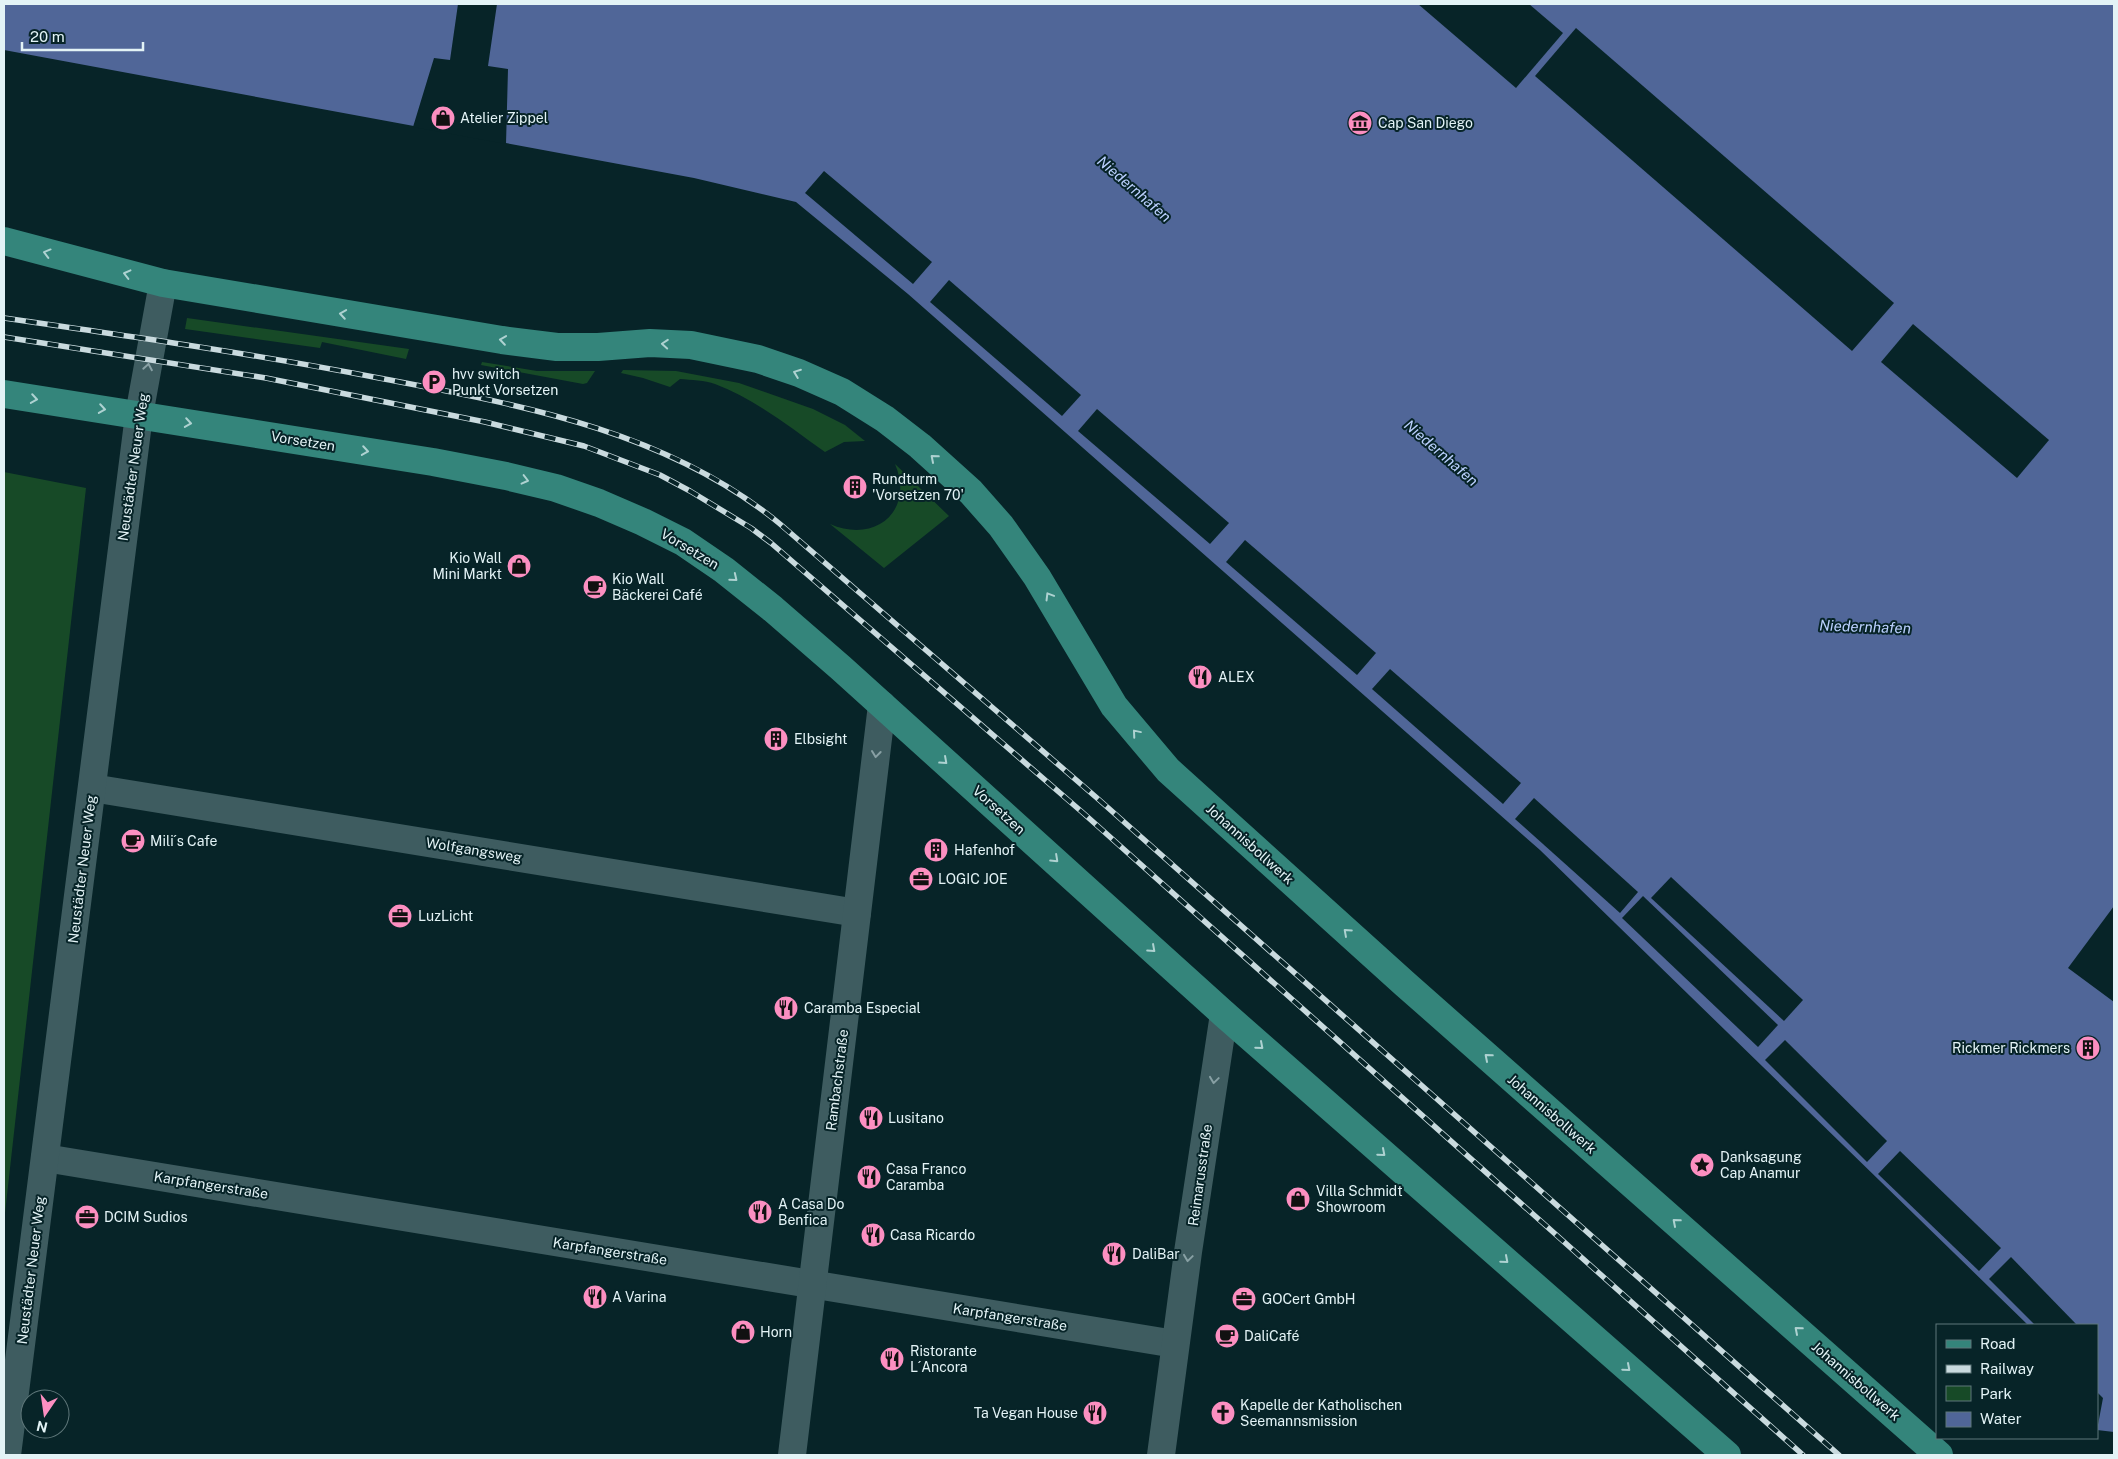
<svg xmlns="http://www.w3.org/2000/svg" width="2118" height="1459" viewBox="0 0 2118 1459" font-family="'Public Sans',sans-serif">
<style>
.green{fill:#174a27}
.water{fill:#506698}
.pier{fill:#072428}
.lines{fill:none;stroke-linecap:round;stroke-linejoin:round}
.minor{stroke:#3e5c60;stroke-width:28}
.major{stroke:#34857b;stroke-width:28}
.rail-casing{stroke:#c9dade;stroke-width:5.5}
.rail{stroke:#072428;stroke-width:4;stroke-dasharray:11;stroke-linecap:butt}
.oneway{stroke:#aed2d1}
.oneway2{stroke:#88a0a4}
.labels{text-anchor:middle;stroke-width:4;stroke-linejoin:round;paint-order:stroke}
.poi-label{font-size:14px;fill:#e3f3f6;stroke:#072428;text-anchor:start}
.street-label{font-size:14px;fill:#e3f3f6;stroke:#072428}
.water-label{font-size:15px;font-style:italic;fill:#bbd0fe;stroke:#072428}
</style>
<rect width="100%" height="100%" fill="#072428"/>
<g class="green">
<polygon points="187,318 409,349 406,359 322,342 320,348 185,329"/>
<polygon points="482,362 537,371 595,371 587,383 583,384 481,365"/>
<path d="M623,370L676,371L739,383L813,409L845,425L865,441L844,442L825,452C790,427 755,399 715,384C705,380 691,380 680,379L670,387L643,378L621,373Z"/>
<path d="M895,464L949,516L884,568L830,524C875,544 915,511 895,464Z"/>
<polygon points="4,472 86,488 4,1222"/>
</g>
<polygon class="water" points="4,4 2114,4 2114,1432 2097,1430 2103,1398 2097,1392 2097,1325 2028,1325 1540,850 908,294 796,202 694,178 4,50"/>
<g class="pier">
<polygon points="458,4 497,4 488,66 508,69 506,144 413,127 434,58 450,60"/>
<polygon points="1418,4 1529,4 1563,33 1516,88"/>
<polygon points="1576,28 1894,303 1852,351 1535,76"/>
<polygon points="824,171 932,262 913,284 805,193"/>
<polygon points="949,280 1081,395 1062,416 930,302"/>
<polygon points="1913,324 2049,440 2017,478 1881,362"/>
<polygon points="1097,409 1229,523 1210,544 1078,431"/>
<polygon points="1245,540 1376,653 1357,675 1226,562"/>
<polygon points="1390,669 1521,783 1503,804 1372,689"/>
<polygon points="1534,798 1638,892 1620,913 1515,819"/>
<polygon points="1671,877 1803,1000 1784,1021 1651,898"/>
<polygon points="1643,896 1778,1025 1758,1047 1622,918"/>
<polygon points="2114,906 2114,1002 2068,968"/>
<polygon points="1785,1040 1887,1141 1867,1162 1765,1060"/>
<polygon points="1900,1151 2001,1248 1979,1271 1878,1174"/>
<polygon points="2011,1257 2077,1325 2035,1325 1989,1279"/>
</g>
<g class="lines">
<g class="minor">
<polyline points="92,788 857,913"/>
<polyline points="45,1158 1175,1344"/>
<polyline points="7,1455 139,415 163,283"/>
<polyline points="792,1455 882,705"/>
<polyline points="1161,1455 1188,1252 1224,1014"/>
</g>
<g class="major">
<polyline points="4,241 163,283 502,340 557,347 598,347 650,343 691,345 758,359 799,373 842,392 885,419 920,446 971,492 1001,526 1037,577 1114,706 1168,770 1405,984 1939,1455"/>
<polyline points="4,394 433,462 506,476 556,488 599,503 643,522 683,542 724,570 773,609 841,668 1224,1014 1727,1455"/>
</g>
<defs>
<g id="rail">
<path d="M4,318C129,336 254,354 379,378C520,405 666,430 780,524L1097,798L1839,1455"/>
<polyline points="4,337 266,378 485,422 584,446 660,475 690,491 751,528 771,543 1082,812 1803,1455"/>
</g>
</defs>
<use href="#rail" class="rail-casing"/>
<use href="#rail" class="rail"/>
</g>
<defs><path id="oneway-chevron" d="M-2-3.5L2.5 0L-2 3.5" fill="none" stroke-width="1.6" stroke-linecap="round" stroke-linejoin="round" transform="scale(1.25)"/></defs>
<g class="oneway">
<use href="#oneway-chevron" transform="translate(47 253) rotate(-165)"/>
<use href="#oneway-chevron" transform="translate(127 274) rotate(-166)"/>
<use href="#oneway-chevron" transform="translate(343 314) rotate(-171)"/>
<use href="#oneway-chevron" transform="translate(503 340) rotate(-172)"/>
<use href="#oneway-chevron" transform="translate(665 344) rotate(-176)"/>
<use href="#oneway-chevron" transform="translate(797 373) rotate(-159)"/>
<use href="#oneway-chevron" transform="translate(34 399) rotate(9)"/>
<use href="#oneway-chevron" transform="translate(102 409) rotate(9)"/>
<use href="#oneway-chevron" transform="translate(188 423) rotate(9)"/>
<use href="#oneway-chevron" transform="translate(365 451) rotate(9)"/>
<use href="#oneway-chevron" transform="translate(934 458) rotate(-139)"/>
<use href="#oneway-chevron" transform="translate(525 480) rotate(14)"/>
<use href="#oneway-chevron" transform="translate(734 578) rotate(39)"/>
<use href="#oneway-chevron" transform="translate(1049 596) rotate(-121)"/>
<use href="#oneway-chevron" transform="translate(1136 733) rotate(-130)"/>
<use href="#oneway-chevron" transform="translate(944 761) rotate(42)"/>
<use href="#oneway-chevron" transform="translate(1055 859) rotate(43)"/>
<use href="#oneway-chevron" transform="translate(1347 932) rotate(-138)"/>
<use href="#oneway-chevron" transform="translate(1152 949) rotate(42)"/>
<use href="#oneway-chevron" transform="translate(1260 1046) rotate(41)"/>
<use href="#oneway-chevron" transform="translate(1488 1057) rotate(-139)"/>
<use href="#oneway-chevron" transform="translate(1382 1153) rotate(41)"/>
<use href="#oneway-chevron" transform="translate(1676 1222) rotate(-139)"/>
<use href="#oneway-chevron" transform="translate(1505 1260) rotate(41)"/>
<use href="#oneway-chevron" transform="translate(1798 1330) rotate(-139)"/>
<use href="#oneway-chevron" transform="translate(1627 1368) rotate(41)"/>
</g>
<g class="oneway2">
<use href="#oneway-chevron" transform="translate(148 367) rotate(-80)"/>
<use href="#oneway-chevron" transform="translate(876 754) rotate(97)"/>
<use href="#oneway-chevron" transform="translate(1214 1080) rotate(98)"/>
<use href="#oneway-chevron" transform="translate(1188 1258) rotate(98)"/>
</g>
<defs>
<symbol id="shop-disc" viewBox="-11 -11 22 22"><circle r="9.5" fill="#fc8fc1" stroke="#072428"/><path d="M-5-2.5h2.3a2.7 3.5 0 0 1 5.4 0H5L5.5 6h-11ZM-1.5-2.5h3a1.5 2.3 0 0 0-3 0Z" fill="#111"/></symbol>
<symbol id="museum-disc" viewBox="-11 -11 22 22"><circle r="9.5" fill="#fc8fc1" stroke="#072428"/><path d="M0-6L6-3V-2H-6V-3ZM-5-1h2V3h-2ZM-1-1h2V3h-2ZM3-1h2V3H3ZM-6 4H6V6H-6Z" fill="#111"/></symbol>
<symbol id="parking-disc" viewBox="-11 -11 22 22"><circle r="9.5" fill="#fc8fc1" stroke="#072428"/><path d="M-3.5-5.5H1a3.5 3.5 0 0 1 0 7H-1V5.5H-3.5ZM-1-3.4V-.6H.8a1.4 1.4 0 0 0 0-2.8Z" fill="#111"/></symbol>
<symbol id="building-disc" viewBox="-11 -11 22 22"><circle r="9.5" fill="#fc8fc1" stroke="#072428"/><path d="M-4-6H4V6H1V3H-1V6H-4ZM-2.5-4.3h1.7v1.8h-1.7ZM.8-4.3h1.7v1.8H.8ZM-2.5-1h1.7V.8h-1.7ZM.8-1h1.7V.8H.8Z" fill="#111"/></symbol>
<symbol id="cafe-disc" viewBox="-11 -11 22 22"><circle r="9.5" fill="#fc8fc1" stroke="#072428"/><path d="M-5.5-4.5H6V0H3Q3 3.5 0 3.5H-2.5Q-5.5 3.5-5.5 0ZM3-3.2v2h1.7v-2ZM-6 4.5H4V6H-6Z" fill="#111"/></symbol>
<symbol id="restaurant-disc" viewBox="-11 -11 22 22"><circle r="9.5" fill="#fc8fc1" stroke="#072428"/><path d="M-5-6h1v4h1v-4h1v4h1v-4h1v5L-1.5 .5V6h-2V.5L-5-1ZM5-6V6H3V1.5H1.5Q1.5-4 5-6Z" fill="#111"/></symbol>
<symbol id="office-disc" viewBox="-11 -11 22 22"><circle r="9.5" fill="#fc8fc1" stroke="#072428"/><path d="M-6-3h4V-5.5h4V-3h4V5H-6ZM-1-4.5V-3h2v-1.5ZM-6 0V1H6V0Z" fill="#111"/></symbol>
<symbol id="sight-disc" viewBox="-11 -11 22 22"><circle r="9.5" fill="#fc8fc1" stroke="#072428"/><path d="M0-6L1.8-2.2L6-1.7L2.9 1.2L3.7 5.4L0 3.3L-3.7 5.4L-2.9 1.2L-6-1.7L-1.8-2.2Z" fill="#111"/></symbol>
<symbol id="church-disc" viewBox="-11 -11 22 22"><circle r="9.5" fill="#fc8fc1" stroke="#072428"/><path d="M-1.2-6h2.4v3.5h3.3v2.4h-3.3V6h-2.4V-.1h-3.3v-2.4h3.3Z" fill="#111"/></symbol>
</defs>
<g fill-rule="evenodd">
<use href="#shop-disc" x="429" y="104" width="28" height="28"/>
<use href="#museum-disc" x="1346" y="109" width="28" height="28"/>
<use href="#parking-disc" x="420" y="368" width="28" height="28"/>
<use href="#building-disc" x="841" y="473" width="28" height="28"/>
<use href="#shop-disc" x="505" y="552" width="28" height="28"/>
<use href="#cafe-disc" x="581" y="573" width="28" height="28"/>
<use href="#restaurant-disc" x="1186" y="663" width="28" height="28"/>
<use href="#building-disc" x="762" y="725" width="28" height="28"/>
<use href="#cafe-disc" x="119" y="827" width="28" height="28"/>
<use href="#building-disc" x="922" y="836" width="28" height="28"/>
<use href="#office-disc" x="907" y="865" width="28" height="28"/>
<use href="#office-disc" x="386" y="902" width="28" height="28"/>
<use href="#restaurant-disc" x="772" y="994" width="28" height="28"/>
<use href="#building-disc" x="2074" y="1034" width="28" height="28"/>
<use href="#restaurant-disc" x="857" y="1104" width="28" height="28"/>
<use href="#sight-disc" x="1688" y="1151" width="28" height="28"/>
<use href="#restaurant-disc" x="855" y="1163" width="28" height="28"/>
<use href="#shop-disc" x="1284" y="1185" width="28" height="28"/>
<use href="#restaurant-disc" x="746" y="1198" width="28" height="28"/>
<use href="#office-disc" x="73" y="1203" width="28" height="28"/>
<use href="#restaurant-disc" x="859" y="1221" width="28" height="28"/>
<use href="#restaurant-disc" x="1100" y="1240" width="28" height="28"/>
<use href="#restaurant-disc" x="581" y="1283" width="28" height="28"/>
<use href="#office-disc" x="1230" y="1285" width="28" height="28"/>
<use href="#shop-disc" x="729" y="1318" width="28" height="28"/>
<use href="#cafe-disc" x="1213" y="1322" width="28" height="28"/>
<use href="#restaurant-disc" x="878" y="1345" width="28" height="28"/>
<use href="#restaurant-disc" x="1081" y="1399" width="28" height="28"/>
<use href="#church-disc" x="1209" y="1399" width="28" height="28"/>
</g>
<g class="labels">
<g class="poi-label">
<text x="460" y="123">Atelier Zippel</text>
<text x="1378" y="128">Cap San Diego</text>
<text x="452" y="379">hvv switch<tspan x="452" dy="16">Punkt Vorsetzen</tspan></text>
<text x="872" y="484">Rundturm<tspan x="872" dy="16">'Vorsetzen 70'</tspan></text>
<text x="502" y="563" text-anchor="end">Kio Wall<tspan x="502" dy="16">Mini Markt</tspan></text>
<text x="612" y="584">Kio Wall<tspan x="612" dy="16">Bäckerei Café</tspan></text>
<text x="1218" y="682">ALEX</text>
<text x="794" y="744">Elbsight</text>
<text x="150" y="846">Mili´s Cafe</text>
<text x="954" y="855">Hafenhof</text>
<text x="938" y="884">LOGIC JOE</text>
<text x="418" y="921">LuzLicht</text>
<text x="804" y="1013">Caramba Especial</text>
<text x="2070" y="1053" text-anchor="end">Rickmer Rickmers</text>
<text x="888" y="1123">Lusitano</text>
<text x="1720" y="1162">Danksagung<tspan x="1720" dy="16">Cap Anamur</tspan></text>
<text x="886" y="1174">Casa Franco<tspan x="886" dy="16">Caramba</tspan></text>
<text x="1316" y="1196">Villa Schmidt<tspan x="1316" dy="16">Showroom</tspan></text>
<text x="778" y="1209">A Casa Do<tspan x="778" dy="16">Benfica</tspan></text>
<text x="104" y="1222">DCIM Sudios</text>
<text x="890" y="1240">Casa Ricardo</text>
<text x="1132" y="1259">DaliBar</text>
<text x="612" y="1302">A Varina</text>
<text x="1262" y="1304">GOCert GmbH</text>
<text x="760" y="1337">Horn</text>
<text x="1244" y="1341">DaliCafé</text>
<text x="910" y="1356">Ristorante<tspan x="910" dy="16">L´Ancora</tspan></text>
<text x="1240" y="1410">Kapelle der Katholischen<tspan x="1240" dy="16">Seemannsmission</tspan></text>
<text x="1078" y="1418" text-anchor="end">Ta Vegan House</text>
</g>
<g class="street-label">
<text transform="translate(303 441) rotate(9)" y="5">Vorsetzen</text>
<text transform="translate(133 467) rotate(-82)" y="5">Neustädter Neuer Weg</text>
<text transform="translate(690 549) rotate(31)" y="5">Vorsetzen</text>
<text transform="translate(999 810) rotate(42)" y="5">Vorsetzen</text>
<text transform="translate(1250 844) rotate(42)" y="5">Johannisbollwerk</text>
<text transform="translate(474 850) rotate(9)" y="5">Wolfgangsweg</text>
<text transform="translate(82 869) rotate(-83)" y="5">Neustädter Neuer Weg</text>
<text transform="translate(837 1080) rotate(-83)" y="5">Rambachstraße</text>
<text transform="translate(1552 1114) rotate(41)" y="5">Johannisbollwerk</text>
<text transform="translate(1200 1175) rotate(-82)" y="5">Reimarusstraße</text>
<text transform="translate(211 1185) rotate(9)" y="5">Karpfangerstraße</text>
<text transform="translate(610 1251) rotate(9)" y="5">Karpfangerstraße</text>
<text transform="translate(31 1270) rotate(-83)" y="5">Neustädter Neuer Weg</text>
<text transform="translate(1010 1317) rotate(9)" y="5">Karpfangerstraße</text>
<text transform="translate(1856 1381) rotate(41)" y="5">Johannisbollwerk</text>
</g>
<g class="water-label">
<text transform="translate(1134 189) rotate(41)" y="5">Niedernhafen</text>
<text transform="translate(1441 453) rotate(41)" y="5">Niedernhafen</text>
<text transform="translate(1865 627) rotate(2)" y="5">Niedernhafen</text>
</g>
</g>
<rect width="2118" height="1459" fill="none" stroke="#e3f3f6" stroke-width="10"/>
<rect x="1936" y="1324" width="162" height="115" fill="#072428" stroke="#5f777a"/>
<rect x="1946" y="1340" width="25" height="8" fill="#34857b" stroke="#5f777a"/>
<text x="1980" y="1349" font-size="15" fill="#e3f3f6">Road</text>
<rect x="1946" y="1365" width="25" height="8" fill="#c9dade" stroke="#5f777a"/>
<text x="1980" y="1374" font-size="15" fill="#e3f3f6">Railway</text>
<rect x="1946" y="1386" width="25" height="15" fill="#174a27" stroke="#5f777a"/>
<text x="1980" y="1399" font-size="15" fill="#e3f3f6">Park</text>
<rect x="1946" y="1412" width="25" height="15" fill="#506698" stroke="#5f777a"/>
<text x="1980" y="1424" font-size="15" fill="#e3f3f6">Water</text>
<g transform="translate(45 1414) rotate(193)"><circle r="24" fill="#072428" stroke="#5f777a"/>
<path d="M0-4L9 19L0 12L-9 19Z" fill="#fc8fc1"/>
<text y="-8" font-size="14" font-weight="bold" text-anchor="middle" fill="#e3f3f6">N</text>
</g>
<path d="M22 42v8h121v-8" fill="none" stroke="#e3f3f6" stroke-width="2.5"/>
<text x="30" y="42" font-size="15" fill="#e3f3f6" stroke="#072428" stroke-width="4" paint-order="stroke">20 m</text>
</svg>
